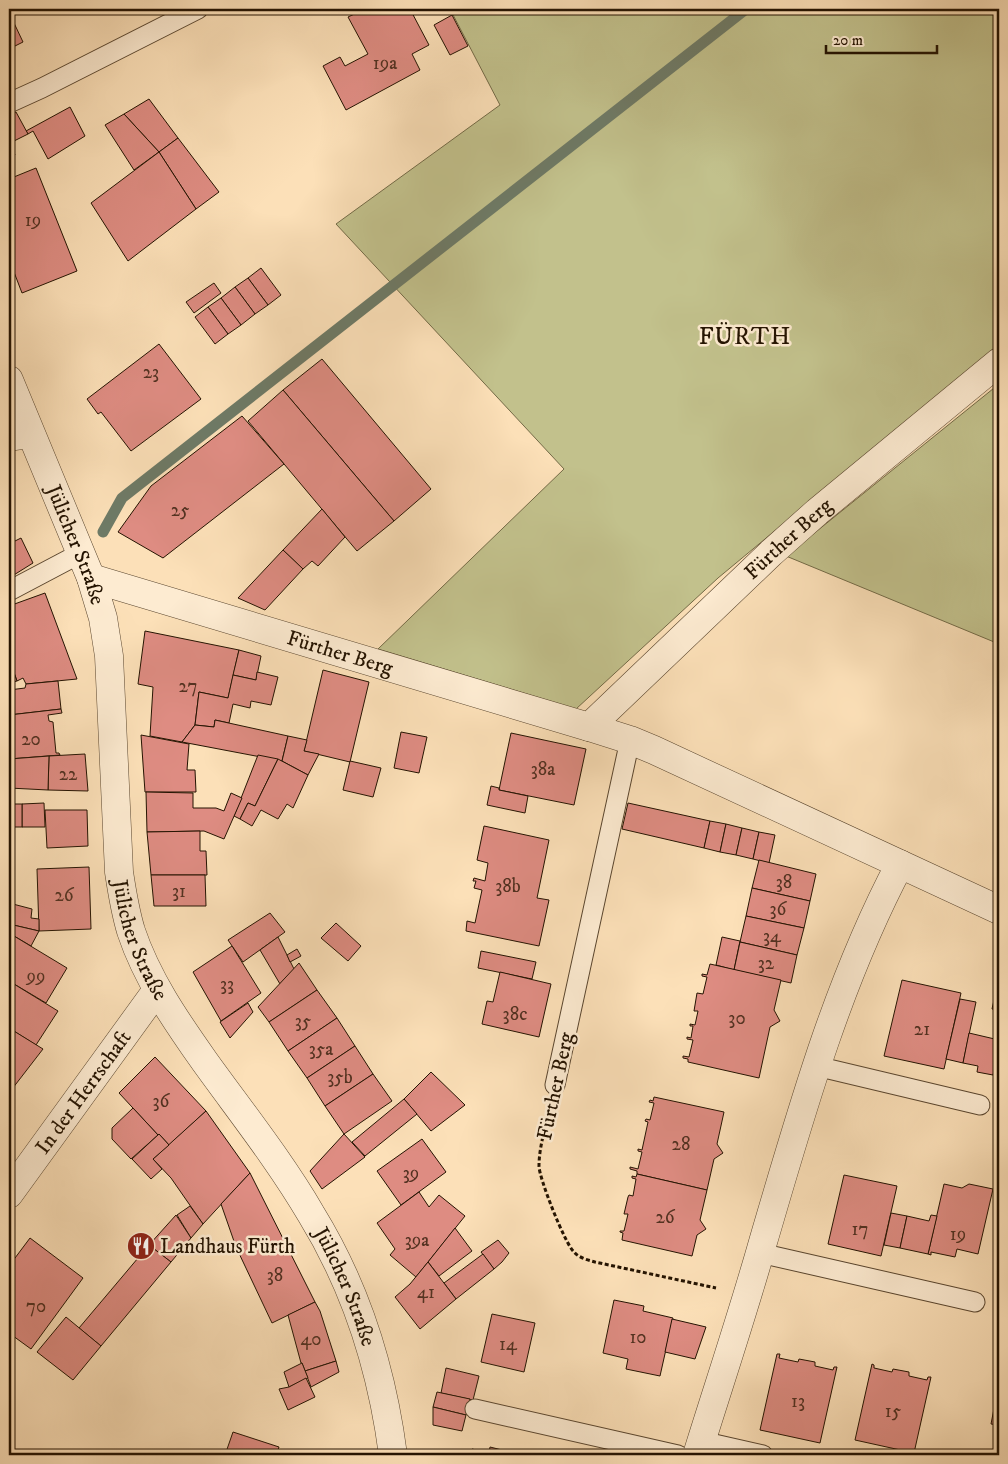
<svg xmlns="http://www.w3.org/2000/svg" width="1008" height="1464" viewBox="0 0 1008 1464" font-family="'IM FELL DW Pica',serif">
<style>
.green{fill:#c2c18c;stroke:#736a46}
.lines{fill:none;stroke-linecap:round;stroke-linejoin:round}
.stream{stroke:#6e7a66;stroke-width:11}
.building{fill:#de8c82;stroke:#241301}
.service-casing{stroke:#5a462f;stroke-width:21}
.minor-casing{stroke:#5a462f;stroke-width:29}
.tertiary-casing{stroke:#5a462f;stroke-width:29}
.path{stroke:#241301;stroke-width:3;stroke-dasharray:4 2.5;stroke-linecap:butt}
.service{stroke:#fdebd1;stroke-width:19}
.minor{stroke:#fdebd1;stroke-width:28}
.tertiary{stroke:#fdebd1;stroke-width:28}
.labels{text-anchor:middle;stroke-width:5;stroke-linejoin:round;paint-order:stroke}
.number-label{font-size:19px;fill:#523121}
.street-label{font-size:21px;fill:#241301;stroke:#fdebd1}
.poi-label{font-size:21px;fill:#241301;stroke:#fdebd1;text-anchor:start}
.quarter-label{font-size:24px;letter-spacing:1px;fill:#241301;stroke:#fdebd1}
</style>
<rect width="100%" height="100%" fill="#fce0b8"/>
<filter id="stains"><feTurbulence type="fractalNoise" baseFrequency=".004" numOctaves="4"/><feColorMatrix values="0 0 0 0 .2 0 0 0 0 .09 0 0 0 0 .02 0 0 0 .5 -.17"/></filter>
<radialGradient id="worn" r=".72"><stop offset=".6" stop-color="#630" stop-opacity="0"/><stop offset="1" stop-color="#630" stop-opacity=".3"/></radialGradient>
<g class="green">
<polygon points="450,9 999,9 999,345 718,578 576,709 378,649 564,469 336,224 500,105"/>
<polygon points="999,384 999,644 786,556"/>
</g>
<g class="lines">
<polyline class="stream" points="103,532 122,498 746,9"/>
</g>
<g class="building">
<polygon points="365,9 410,9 429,45 412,54 420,70 346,110 323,66 340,57 345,66 368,54 348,17"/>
<polygon points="452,15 468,46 450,55 434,25"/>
<polygon points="14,23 23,42 9,49 9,26"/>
<polygon points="149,99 178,138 159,152 124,114"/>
<polygon points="70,107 85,136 48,159 33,131 28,134 26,131"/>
<polygon points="16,112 28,134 10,143 15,155 9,157 9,116"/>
<polygon points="124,114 159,152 134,170 105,125"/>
<polygon points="178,138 219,192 196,209 159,152"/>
<polygon points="159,152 196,209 128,261 91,203"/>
<polygon points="36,168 77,271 22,293 9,259 9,179"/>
<polygon points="261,268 281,295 268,305 248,278"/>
<polygon points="248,278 268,305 255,314 235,287"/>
<polygon points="214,283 221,293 194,313 186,302"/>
<polygon points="235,287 255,314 241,325 221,298"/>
<polygon points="221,298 241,325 228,334 208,307"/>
<polygon points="208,307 228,334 215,344 195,317"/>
<polygon points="159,344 201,399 131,451 101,412 98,414 87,399"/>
<polygon points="322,359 431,489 394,521 283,390"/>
<polygon points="283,390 394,521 357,551 248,421"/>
<polygon points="242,416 284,464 163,558 118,532 151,486"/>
<polygon points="322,509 345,537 318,566 312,561 303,569 283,550"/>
<polygon points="21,538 33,563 9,578 9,544"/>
<polygon points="283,550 303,569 265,610 238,598"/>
<polygon points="45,593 77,679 26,684 23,678 17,681 9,659 9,606"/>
<polygon points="145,631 239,650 228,698 199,692 195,725 182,742 150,736 153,687 138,684"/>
<polygon points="239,650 261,656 256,680 233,675"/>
<polygon points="9,659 17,681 9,683"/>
<polygon points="323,670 369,682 350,762 304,751"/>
<polygon points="257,672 278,677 271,705 251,701 250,708 233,704 229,723 215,720 214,727 195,725 199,692 228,698 233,675 256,680"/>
<polygon points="58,681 61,709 9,715 9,690 25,688 26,684"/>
<polygon points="61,709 62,713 48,715 49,721 53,722 56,753 59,753 60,755 9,759 9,715"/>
<polygon points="215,720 288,736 282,761 182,742 195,725 214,727"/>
<polygon points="401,732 427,737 419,773 394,768"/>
<polygon points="511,733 586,749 574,805 499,790"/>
<polygon points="141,735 189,744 187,770 195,770 196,792 145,792"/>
<polygon points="288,736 307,740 304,751 319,754 308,775 282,761"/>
<polygon points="85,754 88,791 48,790 49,756"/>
<polygon points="258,755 278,759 255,806 248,803 240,819 234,816"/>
<polygon points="49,756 48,790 9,788 9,759"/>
<polygon points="278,759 308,775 293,808 287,804 278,819 261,810 252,826 240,819 248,803 255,806"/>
<polygon points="350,761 381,768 373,797 343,790"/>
<polygon points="491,786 499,788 499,790 528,796 525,813 487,805"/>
<polygon points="146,792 193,793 193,808 216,808 224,811 231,793 242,798 224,839 204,831 147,832"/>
<polygon points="44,803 45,827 22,827 22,804"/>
<polygon points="628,803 710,821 704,848 622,829"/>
<rect x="9" y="804" width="13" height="23"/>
<polygon points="45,810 87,810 88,846 47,848"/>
<polygon points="710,821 726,824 720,852 704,848"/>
<polygon points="726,824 742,828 736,855 720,852"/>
<polygon points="484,826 549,840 537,898 549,900 539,946 466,931 467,921 475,923 482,890 474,888 476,881 473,881 474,878 485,881 488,863 477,860"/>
<polygon points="742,828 759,832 753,859 736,855"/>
<polygon points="200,831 200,851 206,851 207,875 151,875 147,832"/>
<polygon points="759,832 775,835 769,863 753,859"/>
<polygon points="759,860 816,874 810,901 752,888"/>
<polygon points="89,867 91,929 39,931 37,869"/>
<polygon points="151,875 205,875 206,906 154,906"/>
<polygon points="752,888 810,901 804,928 746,916"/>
<polygon points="9,903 32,909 31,918 39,919 39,931 9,924"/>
<polygon points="270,913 285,932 243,962 228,940"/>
<polygon points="746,916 804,928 797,955 740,942"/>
<polygon points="336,923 361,946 348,961 321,938"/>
<polygon points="9,924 39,931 31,946 9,933"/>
<polygon points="9,933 67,968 46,1003 9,981"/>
<polygon points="278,937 294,969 280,984 260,950"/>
<polygon points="722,937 740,941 734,970 716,965"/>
<polygon points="740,942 797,955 791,983 734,970"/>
<polygon points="232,946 261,993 221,1021 193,972"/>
<polygon points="297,949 301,956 290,962 287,955"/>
<polygon points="481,951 536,962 532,979 478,968"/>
<polygon points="299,963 317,990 269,1022 258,1007"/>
<polygon points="710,964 781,980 774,1010 780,1021 770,1027 759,1078 688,1062 688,1059 683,1058 683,1056 689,1057 693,1040 687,1039 687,1037 691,1038 693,1026 690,1026 690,1024 695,1025 698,1011 694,1011 697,993 703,994 707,977 702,976 702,974 707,975"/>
<polygon points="500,972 551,984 539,1037 482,1024 487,1001 493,1002"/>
<polygon points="999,977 999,1010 992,1009"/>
<polygon points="902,980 961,993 944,1069 884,1056"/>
<polygon points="9,981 58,1011 36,1045 9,1028"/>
<polygon points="317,990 337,1018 288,1051 269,1022"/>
<polygon points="960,999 976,1002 963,1063 946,1059"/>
<polygon points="248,1003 253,1012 230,1038 220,1022"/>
<polygon points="337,1018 355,1046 307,1078 288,1051"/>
<polygon points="9,1028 43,1049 9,1093"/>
<polygon points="969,1033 999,1040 999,1048 993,1075 977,1072 978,1066 963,1063"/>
<polygon points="355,1046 373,1074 325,1106 307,1078"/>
<polygon points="155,1057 206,1111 169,1145 159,1134 158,1135 119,1093"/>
<polygon points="431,1072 465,1105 431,1131 404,1099"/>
<polygon points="373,1074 392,1101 344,1134 325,1106"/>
<polygon points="654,1097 724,1112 717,1144 723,1153 714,1159 707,1190 637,1174 637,1171 630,1169 630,1167 638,1169 642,1152 638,1151 638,1149 642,1150 648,1122 645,1121 646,1119 650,1120 654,1103 649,1102 650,1100 653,1101"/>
<polygon points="404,1099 417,1114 365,1156 352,1142"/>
<polygon points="133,1108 158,1135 131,1159 112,1139 112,1128"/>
<polygon points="206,1111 250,1173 203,1224 171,1178 153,1159"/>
<polygon points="159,1134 169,1145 153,1159 162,1169 151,1179 132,1159"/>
<polygon points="344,1134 365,1157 322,1189 310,1171"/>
<polygon points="422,1139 446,1172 401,1205 377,1171"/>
<polygon points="250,1173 315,1302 272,1323 236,1247 221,1204"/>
<polygon points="637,1174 707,1190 700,1220 706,1229 697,1235 692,1256 622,1240 623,1233 620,1232 620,1231 624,1231 628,1214 624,1214 628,1197 629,1195 633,1196 636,1179 632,1178 632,1176 636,1177"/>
<polygon points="844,1175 897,1186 881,1256 828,1244"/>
<polygon points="944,1184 962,1188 969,1184 993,1189 978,1254 957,1249 955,1257 931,1252 931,1255 928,1254"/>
<polygon points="419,1192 429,1207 439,1195 465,1216 416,1277 390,1255 395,1249 377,1223"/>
<polygon points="190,1206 203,1224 191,1238 177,1215"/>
<polygon points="891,1213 907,1216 900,1248 884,1245"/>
<polygon points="176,1215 191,1238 171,1262 149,1245"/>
<polygon points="931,1215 937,1216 928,1254 900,1248 907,1216 929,1221"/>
<polygon points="455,1228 472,1251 439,1276 428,1262"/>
<polygon points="30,1238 83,1278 31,1349 9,1333 9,1266"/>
<polygon points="498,1240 509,1253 502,1262 494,1269 481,1252"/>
<polygon points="149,1245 171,1262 101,1346 79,1328"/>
<polygon points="483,1254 494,1269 456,1299 444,1283"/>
<polygon points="428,1262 456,1299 420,1329 395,1297 410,1284"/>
<polygon points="614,1300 644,1306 643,1311 673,1318 660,1376 626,1369 628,1359 603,1353"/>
<polygon points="315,1302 320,1311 336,1361 305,1371 302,1363 301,1363 288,1315"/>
<polygon points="492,1314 535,1323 524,1372 481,1362"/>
<polygon points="66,1317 101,1346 73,1380 37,1352"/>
<polygon points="672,1319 706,1327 695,1359 665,1352"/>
<polygon points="777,1354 780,1354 779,1358 798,1362 799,1359 815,1362 815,1366 833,1370 834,1367 837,1367 820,1443 760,1430"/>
<polygon points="336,1361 339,1372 311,1387 305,1371"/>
<polygon points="302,1363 308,1378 289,1387 284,1372"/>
<polygon points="872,1364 874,1365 874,1368 892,1372 893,1369 909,1372 909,1376 927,1380 928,1377 931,1377 914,1453 855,1440"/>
<polygon points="446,1368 479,1376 473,1400 441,1393"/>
<polygon points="306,1378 315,1397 288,1410 279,1389 289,1387"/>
<polygon points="998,1388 999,1388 999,1425 991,1424"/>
<polygon points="437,1392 470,1399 466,1415 433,1407"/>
<polygon points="433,1407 466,1415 462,1431 433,1425"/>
<polygon points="233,1432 279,1447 276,1455 225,1455"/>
<polygon points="490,1447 506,1451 505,1455 471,1455 472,1449 489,1453"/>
</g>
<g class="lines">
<defs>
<g id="service">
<polyline points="9,103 42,88 198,9"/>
<polyline points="9,591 81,553"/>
<polyline points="816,1066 980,1105"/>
<polyline points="555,1085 630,740"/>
<polyline points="760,1253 975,1302"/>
<polyline points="475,1409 678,1455"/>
<polyline points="701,1441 763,1455"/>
</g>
<g id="minor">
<polyline points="9,437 30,434"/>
<path id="s1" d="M91,578L589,727L771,553L817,512L999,362"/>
<polyline points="589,727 630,740 654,750 999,910"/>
<path id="s2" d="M9,1194L157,990"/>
<path d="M697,1455C719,1384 743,1313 763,1242C801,1113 837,983 900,864"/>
</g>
<g id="tertiary">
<path id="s3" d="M9,380L91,578L103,618L109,656L119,872C122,892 125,911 131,931C147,979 176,1021 205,1062C241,1112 280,1161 311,1214C356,1287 382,1370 393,1455"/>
</g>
</defs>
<use href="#service" class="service-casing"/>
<use href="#minor" class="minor-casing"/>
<use href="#tertiary" class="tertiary-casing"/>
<path class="path" d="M549,1112C545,1129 539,1148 539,1166C539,1178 565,1244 574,1252C579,1258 588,1260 595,1262L716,1288"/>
<use href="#service" class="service"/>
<use href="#minor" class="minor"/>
<use href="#tertiary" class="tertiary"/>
</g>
<defs>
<symbol id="restaurant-disc" viewBox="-11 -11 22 22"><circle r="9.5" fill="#8f2418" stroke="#fdebd1"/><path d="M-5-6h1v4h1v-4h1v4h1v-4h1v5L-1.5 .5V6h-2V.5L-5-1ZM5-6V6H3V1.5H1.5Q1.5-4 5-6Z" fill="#fff"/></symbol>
</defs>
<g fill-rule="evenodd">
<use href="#restaurant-disc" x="125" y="1230" width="32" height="32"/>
</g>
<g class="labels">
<g class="number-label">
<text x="385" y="69">19a</text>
<text x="33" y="226">19</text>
<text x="151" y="378">23</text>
<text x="180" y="516">25</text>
<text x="188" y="692">27</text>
<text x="31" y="745">20</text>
<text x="543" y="775">38a</text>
<text x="68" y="780">22</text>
<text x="784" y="888">38</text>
<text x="508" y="892">38b</text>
<text x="179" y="897">31</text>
<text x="64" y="901">26</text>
<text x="778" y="915">36</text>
<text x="772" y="942">34</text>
<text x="766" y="969">32</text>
<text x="36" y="982">99</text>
<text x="227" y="990">33</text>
<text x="515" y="1020">38c</text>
<text x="737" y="1024">30</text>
<text x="303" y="1027">35</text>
<text x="922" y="1035">21</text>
<text x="321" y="1055">35a</text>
<text x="340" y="1083">35b</text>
<text x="161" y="1107">36</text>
<text x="681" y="1150">28</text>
<text x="411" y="1179">39</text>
<text x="665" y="1223">26</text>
<text x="860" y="1235">17</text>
<text x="958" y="1240">19</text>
<text x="417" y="1246">39a</text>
<text x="275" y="1281">38</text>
<text x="426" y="1298">41</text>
<text x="36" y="1312">70</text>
<text x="638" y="1343">10</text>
<text x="311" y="1345">40</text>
<text x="508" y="1350">14</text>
<text x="798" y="1407">13</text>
<text x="893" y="1417">15</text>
</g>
<g class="street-label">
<text dy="7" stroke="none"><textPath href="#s1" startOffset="794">Fürther Berg</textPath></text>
<text dy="7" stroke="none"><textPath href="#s3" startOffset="178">Jülicher Straße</textPath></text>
<text dy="7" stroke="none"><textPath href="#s1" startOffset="260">Fürther Berg</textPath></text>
<text dy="7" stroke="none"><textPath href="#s3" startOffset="582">Jülicher Straße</textPath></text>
<text transform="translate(555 1086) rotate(-78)" y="7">Fürther Berg</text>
<text dy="7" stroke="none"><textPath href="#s2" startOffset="126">In der Herrschaft</textPath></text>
<text dy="7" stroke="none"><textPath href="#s3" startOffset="988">Jülicher Straße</textPath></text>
</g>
<g class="poi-label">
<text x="160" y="1253">Landhaus Fürth</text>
</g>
<g class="quarter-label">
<text x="745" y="344">FÜRTH</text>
</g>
</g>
<rect width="1008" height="1464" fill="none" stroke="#fce0b8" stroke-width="30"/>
<rect x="10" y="10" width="988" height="1444" fill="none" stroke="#241301" stroke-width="2.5"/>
<rect x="15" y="15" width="978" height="1434" fill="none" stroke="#241301"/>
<path d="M826 45v8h111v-8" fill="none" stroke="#241301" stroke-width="2.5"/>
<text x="833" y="45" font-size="15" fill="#241301" stroke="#fdebd1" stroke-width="4" paint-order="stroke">20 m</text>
<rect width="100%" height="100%" filter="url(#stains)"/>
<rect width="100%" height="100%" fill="url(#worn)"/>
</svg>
